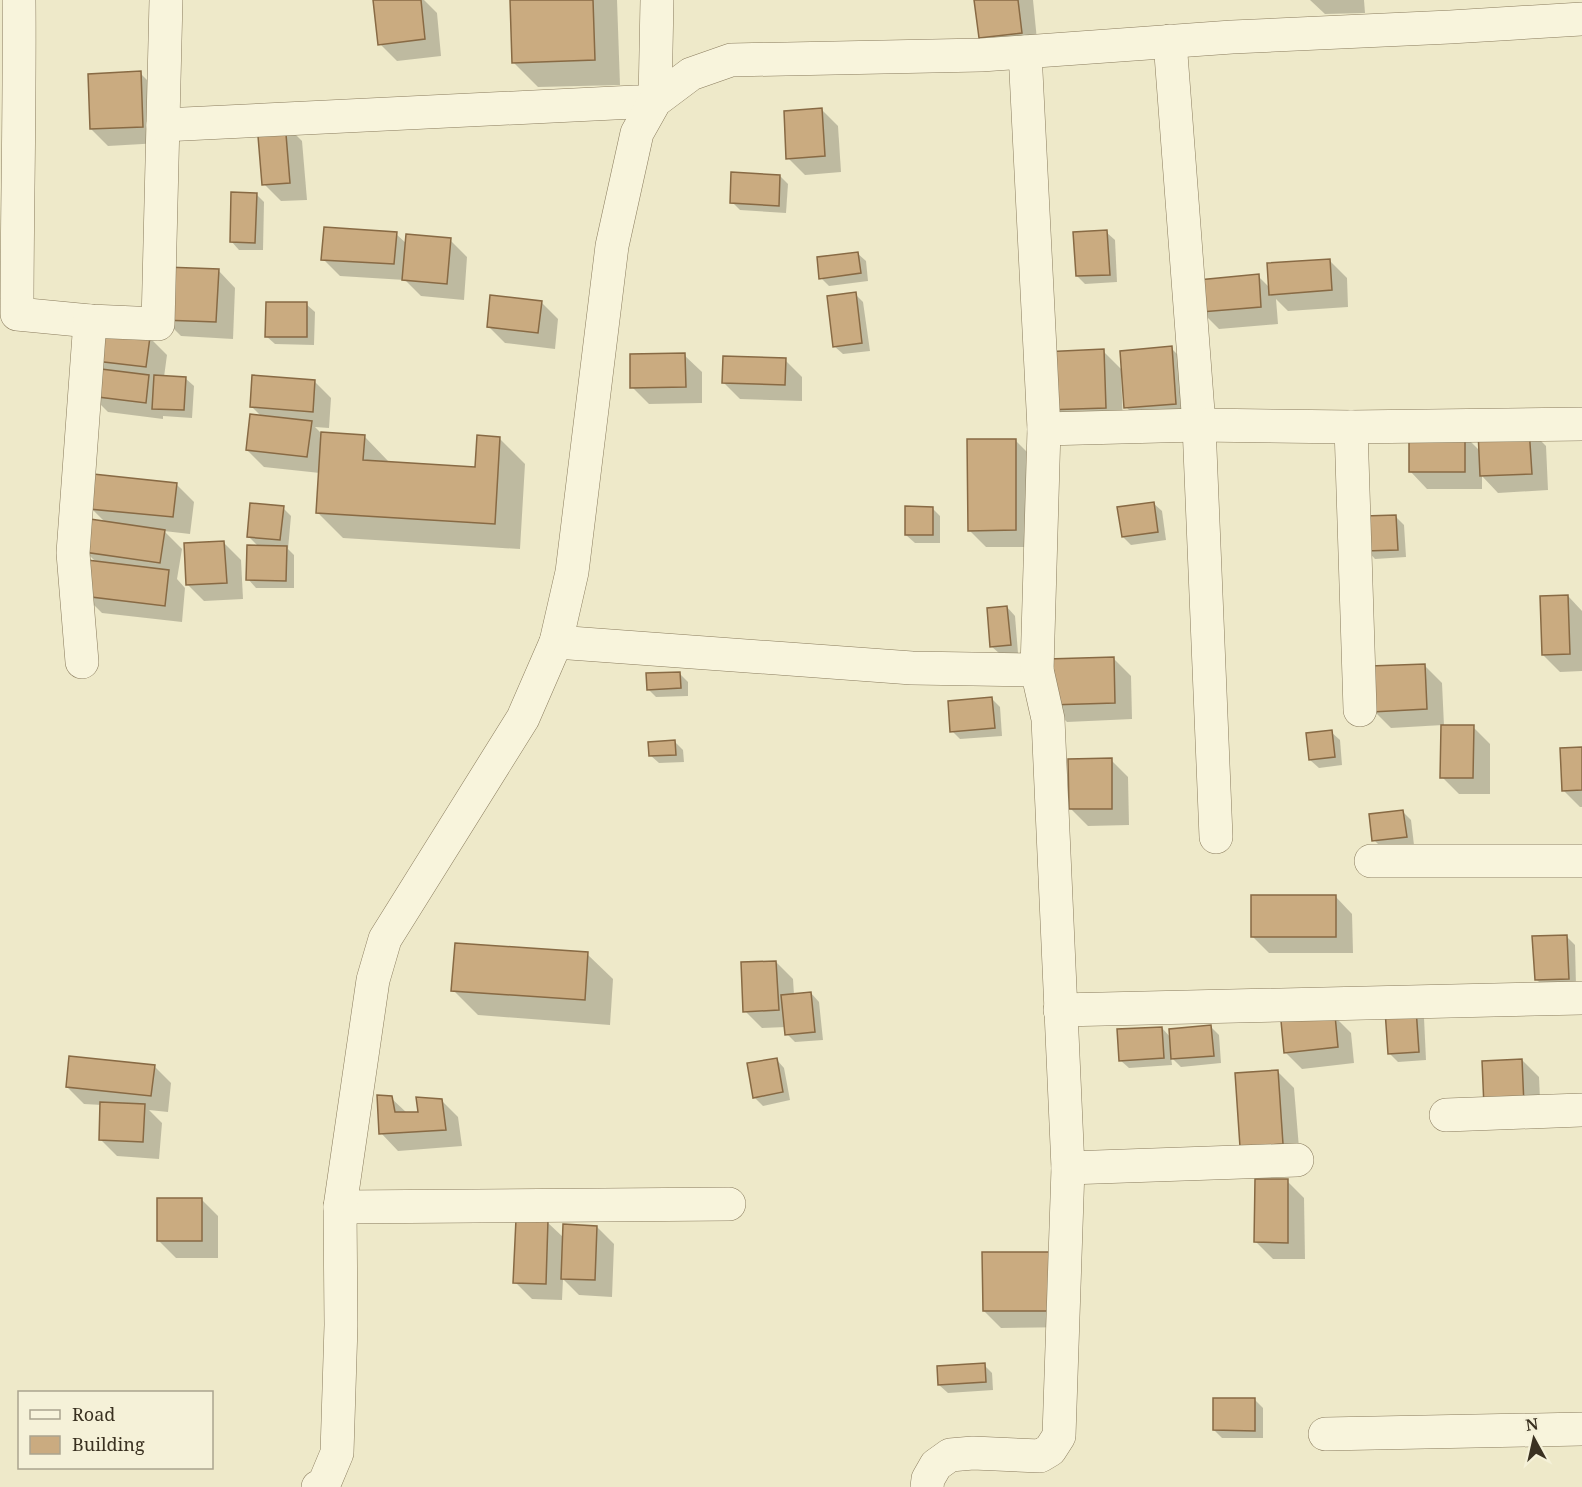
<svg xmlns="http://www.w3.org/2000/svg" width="1582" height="1487" viewBox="0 0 1582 1487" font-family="'Noto Serif',serif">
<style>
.shadow{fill:#0003}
.building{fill:#caab80;stroke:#886a44;stroke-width:1.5}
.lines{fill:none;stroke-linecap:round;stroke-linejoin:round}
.minor-casing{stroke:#8a7c5e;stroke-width:34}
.minor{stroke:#f8f4dc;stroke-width:33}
</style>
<rect width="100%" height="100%" fill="#eee9c9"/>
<g class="shadow">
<polygon points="385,0 424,0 437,13 441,56 397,61 380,44"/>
<polygon points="511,0 617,0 620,85 538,87 513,62"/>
<polygon points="976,0 1033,0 1038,50 997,55 980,38"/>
<polygon points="1310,0 1364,0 1365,13 1325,14"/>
<polygon points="140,73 157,90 160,143 108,146 91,129"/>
<polygon points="821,109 838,126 841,172 805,175 788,158"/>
<polygon points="285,124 302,141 307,200 281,201 264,184"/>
<polygon points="780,176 788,184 786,213 740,210 732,202"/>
<polygon points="256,194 264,202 263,250 239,250 231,241"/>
<polygon points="1106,232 1115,240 1117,282 1085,284 1077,276"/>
<polygon points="396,234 407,244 450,240 467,257 464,300 421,296 405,280 340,276 323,259"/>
<polygon points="857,253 866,261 868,281 829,286 821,278"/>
<polygon points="1330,261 1347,278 1348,307 1288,311 1276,299 1278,324 1219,329 1202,312 1258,276 1270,288"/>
<polygon points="218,270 235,288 233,339 181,336 164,319"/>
<polygon points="855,294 863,302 870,351 843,354 834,346"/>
<polygon points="541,302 558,319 555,349 505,343 488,326"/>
<polygon points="306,304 315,312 314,345 275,344 266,336"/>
<polygon points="150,338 167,355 164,377 185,378 194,386 192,418 163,416 163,419 108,412 91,395 88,359"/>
<polygon points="1171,348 1188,365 1192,421 1143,424 1126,407 1123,372 1121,372 1123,424 1046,410 1103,351 1123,371"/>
<polygon points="684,355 702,372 702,403 649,404 632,387"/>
<polygon points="785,360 802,377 802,401 740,399 723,382"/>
<polygon points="314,381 331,398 329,428 315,427 322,434 364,436 389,462 476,468 500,439 525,464 520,549 343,538 317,512 320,473 264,467 247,450 262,417 252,407"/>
<polygon points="1529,429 1546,446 1548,490 1498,493 1482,476 1482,489 1427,489 1410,471 1465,436 1480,451"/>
<polygon points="1015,440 1032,457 1033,547 986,547 969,530"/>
<polygon points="177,485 194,502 190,534 164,531 182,549 177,579 185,588 182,622 102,613 85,596 97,563 86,552 106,523 91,508"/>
<polygon points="1153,503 1162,511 1166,540 1131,545 1123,537"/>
<polygon points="283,508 291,516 288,549 294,555 294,588 256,588 248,579 259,547 248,536"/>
<polygon points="932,508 940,516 940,543 915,543 906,535"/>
<polygon points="1396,517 1404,525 1406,557 1375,559 1367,550"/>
<polygon points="224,543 241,560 243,599 204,601 187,584"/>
<polygon points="1568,596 1582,611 1582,671 1560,672 1543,655"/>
<polygon points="1007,607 1015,616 1018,653 1000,654 991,646"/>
<polygon points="1114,659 1131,676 1132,719 1067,722 1050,705"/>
<polygon points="1425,666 1442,683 1444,726 1473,727 1490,744 1490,794 1459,794 1442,777 1443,725 1391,728 1374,711"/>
<polygon points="680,674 688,682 688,696 656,697 648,689"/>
<polygon points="992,699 1000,707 1002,736 960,739 952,731"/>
<polygon points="1331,732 1340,740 1342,765 1319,768 1310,760"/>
<polygon points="675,742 683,750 684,762 659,763 650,755"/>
<polygon points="1582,749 1582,807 1580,807 1563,790"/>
<polygon points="1111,760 1128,777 1129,825 1088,826 1070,808"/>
<polygon points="1403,812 1411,820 1414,845 1382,848 1374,840"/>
<polygon points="1335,896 1352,914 1353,953 1269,953 1252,936"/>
<polygon points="1566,936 1575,945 1576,986 1544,987 1536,979"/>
<polygon points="587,954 613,979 610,1025 478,1015 453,990"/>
<polygon points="776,962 793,979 794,995 811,993 819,1002 823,1040 795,1042 787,1034 786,1027 762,1028 745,1011"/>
<polygon points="1387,1011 1424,1018 1426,1060 1398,1062 1389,1053"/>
<polygon points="1334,1016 1351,1033 1354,1063 1302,1069 1285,1052"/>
<polygon points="1211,1027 1219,1035 1221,1063 1181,1067 1171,1057 1172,1065 1129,1068 1120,1060 1162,1028 1171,1038"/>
<polygon points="776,1059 784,1068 790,1100 763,1106 755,1098 748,1064"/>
<polygon points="1522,1060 1539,1077 1541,1122 1503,1124"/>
<polygon points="154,1066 171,1083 168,1112 149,1110 162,1123 159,1159 117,1156 100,1139 102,1105 84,1104 67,1087"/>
<polygon points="1277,1071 1294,1088 1300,1160 1259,1164"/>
<polygon points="391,1098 407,1113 420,1113 441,1100 458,1117 462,1146 398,1151 381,1133"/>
<polygon points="1287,1181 1304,1198 1305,1259 1273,1259 1256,1242"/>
<polygon points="201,1199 218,1216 218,1258 176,1258 159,1241"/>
<polygon points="547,1222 564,1238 597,1227 614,1244 612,1297 579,1295 563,1279 562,1300 532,1299 515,1282"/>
<polygon points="984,1254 1077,1327 1001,1328 984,1311"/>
<polygon points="984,1365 992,1373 993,1390 948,1393 939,1385"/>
<polygon points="1255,1400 1263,1408 1263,1438 1222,1438 1214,1430"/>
</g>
<g class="building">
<polygon points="373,0 421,0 425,39 378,45"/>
<polygon points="510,0 593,0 595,60 512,63"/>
<polygon points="974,0 1018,0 1022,33 979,38"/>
<polygon points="141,71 143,127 90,129 88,74"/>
<polygon points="822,108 825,156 786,159 784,111"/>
<polygon points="285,122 290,183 262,185 257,124"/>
<polygon points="731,172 780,175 779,206 730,203"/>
<polygon points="231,192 257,193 255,243 230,242"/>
<polygon points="324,227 397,232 394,264 321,260"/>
<polygon points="1107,230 1110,275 1076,276 1073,232"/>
<polygon points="406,234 451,238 447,284 402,280"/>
<polygon points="858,252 861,273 819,279 817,257"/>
<polygon points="1330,259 1332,290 1269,295 1267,263"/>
<polygon points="165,267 219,269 216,322 162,320"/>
<polygon points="1259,274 1261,307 1201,312 1198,280"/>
<polygon points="856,292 862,343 833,347 827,296"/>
<polygon points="490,295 542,301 538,333 487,327"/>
<polygon points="266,302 307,302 307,337 265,337"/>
<polygon points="91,330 150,337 146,367 87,360"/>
<polygon points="1172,346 1176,404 1124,408 1120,351"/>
<polygon points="1104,349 1106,408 1044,410 1042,352"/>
<polygon points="685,353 686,387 630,388 630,354"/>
<polygon points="723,356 786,358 785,385 722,383"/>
<polygon points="93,368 149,375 146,403 90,396"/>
<polygon points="154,375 186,377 184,410 152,409"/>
<polygon points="252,375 315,380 313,412 250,407"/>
<polygon points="250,414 312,421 307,457 246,450"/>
<polygon points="1529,428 1532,474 1480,476 1478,431"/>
<polygon points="321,432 365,435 363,460 475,467 477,435 500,437 495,524 316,513"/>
<rect x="1409" y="434" width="56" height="38"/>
<polygon points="967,439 1016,439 1016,530 968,531"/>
<polygon points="93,474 177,483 173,517 89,509"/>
<polygon points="1154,502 1158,532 1122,537 1117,507"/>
<polygon points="250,503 284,506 280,540 247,537"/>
<polygon points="905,506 933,507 933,535 905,535"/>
<polygon points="1396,515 1398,550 1365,551 1364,516"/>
<polygon points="90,519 165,530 160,563 84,552"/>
<polygon points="224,541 227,583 186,585 184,543"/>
<polygon points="247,545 287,546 286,581 246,580"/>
<polygon points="87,560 169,570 165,606 83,596"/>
<polygon points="1568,595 1570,654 1542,655 1540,596"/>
<polygon points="1007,606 1011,645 990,647 987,608"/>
<polygon points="1114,657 1115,703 1049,705 1047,659"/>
<polygon points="1425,664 1427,709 1372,712 1370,666"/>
<polygon points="680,672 681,688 647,690 646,673"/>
<polygon points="992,697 995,728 950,732 948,701"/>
<polygon points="1441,725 1474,725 1473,778 1440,778"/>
<polygon points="1332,730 1335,757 1309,760 1306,733"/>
<polygon points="675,740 676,755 649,756 648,742"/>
<polygon points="1582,747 1582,790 1562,791 1560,748"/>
<polygon points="1112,758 1112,809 1069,809 1068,759"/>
<polygon points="1403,810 1407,837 1372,841 1369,814"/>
<rect x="1251" y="895" width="85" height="42"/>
<polygon points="1567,935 1569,979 1535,980 1532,936"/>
<polygon points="455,943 588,952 585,1000 451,991"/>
<polygon points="776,961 779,1010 743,1012 741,962"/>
<polygon points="811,992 815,1032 785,1035 781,995"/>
<polygon points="1416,1008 1419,1052 1388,1054 1385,1010"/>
<polygon points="1335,1015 1338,1047 1284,1053 1281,1021"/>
<polygon points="1211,1025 1214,1056 1171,1059 1169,1029"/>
<polygon points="1162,1027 1164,1058 1119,1061 1117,1029"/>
<polygon points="69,1056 155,1065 151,1096 66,1087"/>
<polygon points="777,1058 783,1092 753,1098 747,1063"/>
<polygon points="1522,1059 1524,1105 1484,1107 1482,1061"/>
<polygon points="1278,1070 1283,1144 1240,1147 1235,1073"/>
<polygon points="377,1095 392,1096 395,1112 418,1112 416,1097 442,1099 446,1130 379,1134"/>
<polygon points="100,1102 145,1104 143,1142 99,1140"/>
<polygon points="1255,1179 1288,1179 1288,1243 1254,1242"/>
<rect x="157" y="1198" width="45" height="43"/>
<polygon points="516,1219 548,1220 546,1284 513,1283"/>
<polygon points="563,1224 597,1226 595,1280 561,1279"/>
<polygon points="982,1252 1060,1252 1061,1311 983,1311"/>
<polygon points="985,1363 986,1382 938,1385 937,1366"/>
<polygon points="1213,1398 1255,1398 1255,1431 1213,1430"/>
</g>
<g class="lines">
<defs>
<g id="minor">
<path d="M19,0C20,105 17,209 17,314L90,321L158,324L166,0"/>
<polyline points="1170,41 1199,425 1216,837"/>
<polyline points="163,125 655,101 657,0"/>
<polyline points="1351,427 1360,710"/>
<polyline points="1044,429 1199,425 1351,427 1582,424"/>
<polyline points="556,642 912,668 1037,670"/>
<polyline points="82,662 73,553 90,321"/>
<polyline points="1371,861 1582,861"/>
<polyline points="1060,1010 1582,998"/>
<polyline points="1446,1115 1582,1110"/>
<polyline points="1068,1168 1297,1160"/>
<polyline points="340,1207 729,1204"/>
<polyline points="1325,1434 1582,1429"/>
<polyline points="318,1487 324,1484 337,1453 341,1325 340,1207 373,980 385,939 523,718 556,642 572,572 612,246 637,133 655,101 691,74 731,60 981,55 1232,37 1450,27 1582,19"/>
<polyline points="927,1487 928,1479 936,1465 950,1455 973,1453 1040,1456 1050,1450 1059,1436 1068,1168 1048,719 1037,670 1044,429 1025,52"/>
</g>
</defs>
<use href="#minor" class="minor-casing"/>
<use href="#minor" class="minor"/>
</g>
<rect x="18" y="1391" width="195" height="78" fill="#f5f1d8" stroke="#aaa48f" stroke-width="1.5"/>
<rect x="30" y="1410" width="30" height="9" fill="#f8f4dc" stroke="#aaa48f" stroke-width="1.5"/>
<text x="72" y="1421" font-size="18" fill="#3a3121">Road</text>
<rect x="30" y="1436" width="30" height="18" fill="#caab80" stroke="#aaa48f" stroke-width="1.5"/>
<text x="72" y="1451" font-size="18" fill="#3a3121">Building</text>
<g transform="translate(1534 1439) rotate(352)" stroke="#f5f1d8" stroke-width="4.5" paint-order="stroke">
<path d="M0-4.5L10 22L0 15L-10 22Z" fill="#3a3121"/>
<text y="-9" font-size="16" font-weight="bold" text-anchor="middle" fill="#3a3121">N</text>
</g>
</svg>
